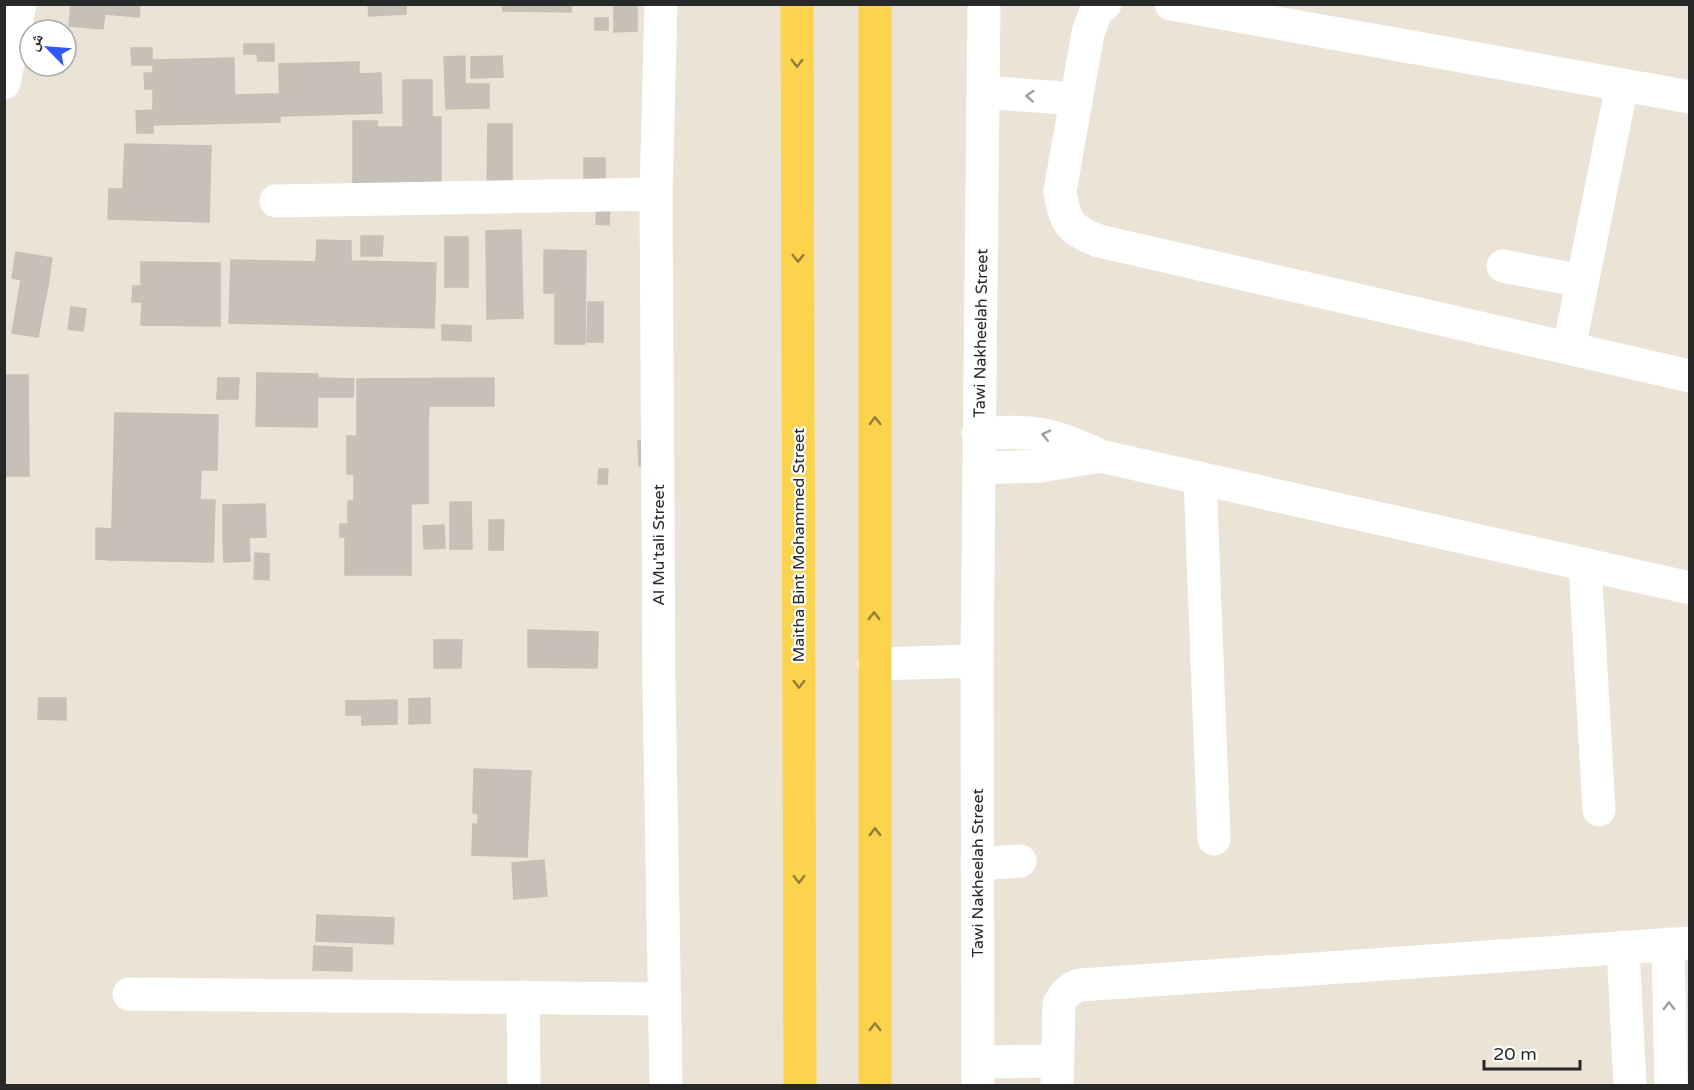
<svg xmlns="http://www.w3.org/2000/svg" width="1694" height="1090" viewBox="0 0 1694 1090" font-family="'Varela Round','Noto Naskh Arabic',sans-serif">
<style>
.building{fill:#c7c0b8;stroke:#c7bfb1;stroke-width:1.5}
.lines{fill:none;stroke-linecap:round;stroke-linejoin:round}
.minor{stroke:#fff;stroke-width:33}
.major{stroke:#fbd34d;stroke-width:33}
.oneway{stroke:#927e3a}
.oneway2{stroke:#9e9e9e}
.labels{text-anchor:middle;stroke-width:4.5;stroke-linejoin:round;paint-order:stroke}
.street-label{font-size:16px;fill:#282828;stroke:#fff}
</style>
<rect width="100%" height="100%" fill="#ece3d7"/>
<g class="building">
<polygon points="71,4 106,4 103,29 69,26"/>
<polygon points="106,4 140,4 139,17 105,14"/>
<polygon points="368,4 406,4 406,14 369,16"/>
<polygon points="502,4 572,4 571,12 503,11"/>
<polygon points="614,5 637,5 637,31 614,32"/>
<rect x="595" y="18" width="13" height="12"/>
<polygon points="244,44 274,44 274,61 258,61 257,54 244,54"/>
<polygon points="131,48 152,48 152,65 132,65"/>
<polygon points="465,56 465,84 489,84 489,108 446,109 444,57"/>
<polygon points="502,56 503,77 471,78 471,57"/>
<polygon points="234,58 235,123 153,125 153,89 145,89 144,73 153,73 153,60"/>
<polygon points="359,62 359,74 381,73 382,113 280,116 279,64"/>
<polygon points="403,80 432,80 432,117 441,117 441,189 377,189 377,127 403,127"/>
<polygon points="280,94 280,122 235,123 235,95"/>
<polygon points="153,110 153,133 137,133 136,111"/>
<polygon points="353,121 377,121 377,189 353,190"/>
<polygon points="488,124 512,124 512,193 487,193"/>
<polygon points="125,144 211,146 209,222 108,219 109,189 123,189"/>
<rect x="584" y="158" width="21" height="23"/>
<polygon points="597,200 610,201 609,225 596,224"/>
<polygon points="521,230 523,318 487,319 486,231"/>
<polygon points="361,236 383,236 382,256 361,256"/>
<rect x="445" y="237" width="23" height="50"/>
<polygon points="317,240 351,241 351,261 436,263 434,328 229,323 231,260 316,262"/>
<polygon points="544,250 586,251 585,344 555,344 555,293 544,293"/>
<polygon points="16,252 52,258 48,285 12,278"/>
<polygon points="141,262 220,263 220,326 141,325 142,302 132,302 133,286 141,286"/>
<polygon points="21,280 48,285 38,337 12,333"/>
<polygon points="588,302 603,302 603,342 587,342"/>
<polygon points="71,307 86,309 83,331 68,329"/>
<polygon points="442,325 471,326 471,341 442,340"/>
<polygon points="257,373 318,374 317,427 256,426"/>
<polygon points="4,375 28,375 29,476 4,476"/>
<polygon points="218,378 239,378 238,399 217,399"/>
<polygon points="319,378 354,379 353,397 319,397"/>
<polygon points="494,378 494,406 429,406 428,425 357,425 357,379"/>
<polygon points="115,413 218,415 217,470 201,470 200,500 215,500 213,562 111,560"/>
<polygon points="357,425 428,425 428,503 411,504 411,537 340,537 340,524 348,524 348,501 354,501 354,474 347,474 347,436 357,436"/>
<polygon points="654,440 655,465 639,466 638,441"/>
<polygon points="599,469 608,469 607,484 598,484"/>
<polygon points="450,502 471,502 472,549 450,549"/>
<polygon points="265,504 266,537 223,538 223,505"/>
<polygon points="489,520 504,520 503,550 489,550"/>
<polygon points="444,525 445,548 424,549 423,526"/>
<polygon points="96,528 112,529 111,560 96,559"/>
<polygon points="249,537 250,561 224,562 223,538"/>
<rect x="345" y="537" width="66" height="38"/>
<polygon points="255,553 269,554 269,580 254,579"/>
<polygon points="528,630 598,632 597,668 528,667"/>
<polygon points="434,640 462,640 461,668 434,668"/>
<polygon points="39,698 66,698 66,720 38,719"/>
<polygon points="430,698 430,723 409,724 409,699"/>
<polygon points="397,700 397,724 362,725 362,715 346,715 346,701"/>
<polygon points="474,769 531,771 527,857 472,855 473,824 478,824 478,813 473,813"/>
<polygon points="544,860 547,896 514,899 512,863"/>
<polygon points="317,915 394,918 393,944 316,941"/>
<polygon points="314,946 352,948 352,971 313,970"/>
</g>
<g class="lines">
<g class="minor">
<polyline points="661,4 656,194 659,686 666,1086"/>
<path d="M1105,4L1096,11L1088,33L1060,191C1065,223 1069,229 1099,241L1690,376"/>
<polyline points="1171,4 1690,97"/>
<polyline points="4,83 20,4"/>
<polyline points="984,92 1076,99"/>
<polyline points="276,201 656,194"/>
<polyline points="1503,266 1582,281"/>
<polyline points="1569,348 1622,85"/>
<path d="M978,434C1030,429 1054,433 1100,456L1690,588"/>
<polyline points="979,468 1040,466 1100,456"/>
<polyline points="1200,478 1214,839"/>
<polyline points="1585,564 1599,810"/>
<polyline points="874,664 977,661"/>
<polyline points="977,864 1020,861"/>
<polyline points="1668,944 1671,1086"/>
<polyline points="1623,947 1630,1086"/>
<polyline points="129,994 665,999"/>
<polyline points="523,997 524,1086"/>
<polyline points="978,1062 1057,1061"/>
<polyline points="978,1086 977,661 984,4"/>
<path d="M1057,1086L1059,1004C1064,994 1069,989 1080,985L1690,943"/>
</g>
<g class="major">
<polyline points="797,4 800,1086"/>
<polyline points="875,4 875,1086"/>
</g>
</g>
<defs><path id="oneway-chevron" d="M-2-3.5L2.5 0L-2 3.5" fill="none" stroke-width="1.6" stroke-linecap="round" stroke-linejoin="round" transform="scale(1.5)"/></defs>
<g class="oneway">
<use href="#oneway-chevron" transform="translate(797 63) rotate(90)"/>
<use href="#oneway-chevron" transform="translate(798 258) rotate(90)"/>
<use href="#oneway-chevron" transform="translate(875 421) rotate(-90)"/>
<use href="#oneway-chevron" transform="translate(874 616) rotate(-90)"/>
<use href="#oneway-chevron" transform="translate(799 684) rotate(90)"/>
<use href="#oneway-chevron" transform="translate(875 832) rotate(-90)"/>
<use href="#oneway-chevron" transform="translate(799 879) rotate(90)"/>
<use href="#oneway-chevron" transform="translate(875 1027) rotate(-90)"/>
</g>
<g class="oneway2">
<use href="#oneway-chevron" transform="translate(1030 96) rotate(-176)"/>
<use href="#oneway-chevron" transform="translate(1046 435) rotate(-167)"/>
<use href="#oneway-chevron" transform="translate(1669 1006) rotate(-91)"/>
</g>
<g class="labels">
<g class="street-label">
<text transform="translate(980 333) rotate(-89)" y="6">Tawi Nakheelah Street</text>
<text transform="translate(658 545) rotate(-90)" y="6">Al Mu'tali Street</text>
<text transform="translate(798 545) rotate(-90)" y="6">Maitha Bint Mohammed Street</text>
<text transform="translate(977 873) rotate(-90)" y="6">Tawi Nakheelah Street</text>
</g>
</g>
<rect width="1694" height="1090" fill="none" stroke="#282828" stroke-width="12"/>
<g transform="translate(48 48) rotate(295)"><circle r="28" fill="#ffffff" stroke="#a9a9a9" stroke-width="1.5"/>
<path d="M0-4.5L10 22L0 15L-10 22Z" fill="#3157ff"/>
<text y="-9" font-size="16" font-weight="bold" text-anchor="middle" fill="#282828">ش</text>
</g>
<path d="M1484 1060v9h96v-9" fill="none" stroke="#282828" stroke-width="3"/>
<text x="1493" y="1060" font-size="18" fill="#282828" stroke="#ffffff" stroke-width="4.5" paint-order="stroke">20 m</text>
</svg>
